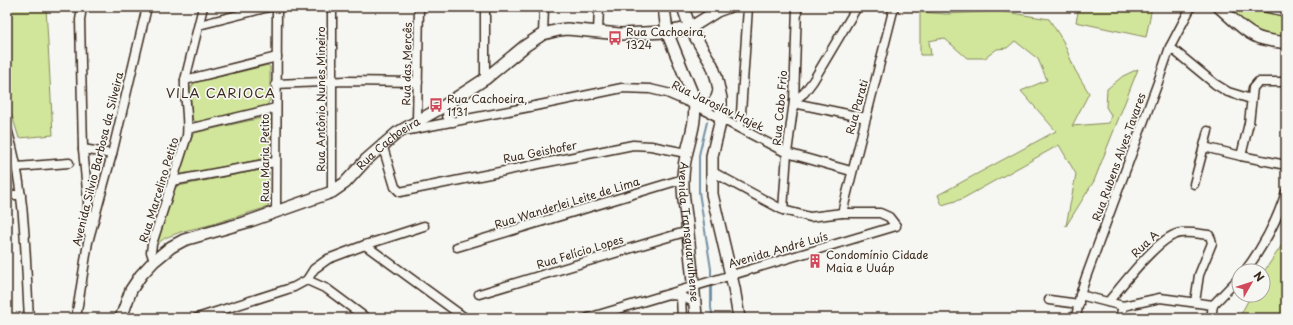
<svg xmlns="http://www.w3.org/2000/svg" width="1293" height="325" viewBox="0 0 1293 325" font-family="'Playpen Sans',sans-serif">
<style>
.green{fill:#d1e69b;stroke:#86885c}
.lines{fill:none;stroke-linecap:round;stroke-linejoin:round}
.stream{stroke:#7592a4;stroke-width:2}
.minor-casing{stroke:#3b2a1e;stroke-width:11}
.secondary-casing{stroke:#3b2a1e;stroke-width:14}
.minor{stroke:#f6f6f2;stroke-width:8}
.secondary{stroke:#f6f6f2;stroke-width:11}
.labels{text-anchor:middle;stroke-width:3.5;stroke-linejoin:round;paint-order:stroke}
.poi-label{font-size:11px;fill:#3b2a1e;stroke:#f6f6f2;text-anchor:start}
.street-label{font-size:11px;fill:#3b2a1e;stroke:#f6f6f2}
.quarter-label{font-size:13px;letter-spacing:1px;fill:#3b2a1e;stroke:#f6f6f2}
</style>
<rect width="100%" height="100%" fill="#f6f6f2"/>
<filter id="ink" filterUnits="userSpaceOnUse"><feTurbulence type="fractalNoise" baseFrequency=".025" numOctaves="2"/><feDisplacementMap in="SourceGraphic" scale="8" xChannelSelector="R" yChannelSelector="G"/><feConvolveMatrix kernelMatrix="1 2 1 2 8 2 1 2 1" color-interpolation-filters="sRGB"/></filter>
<g filter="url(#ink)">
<g class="green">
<polygon points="7,7 46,7 53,135 19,138 7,100"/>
<polygon points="1079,7 1152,7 1146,37 1076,22"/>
<polygon points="1225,7 1246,7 1286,16 1286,39 1253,32"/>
<polygon points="999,11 1049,19 1063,41 1075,70 1089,93 1072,126 1109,123 1111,115 1106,107 1107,89 1123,76 1138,69 1094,181 1066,226 1076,174 1059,145 962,199 942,205 938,195 1056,131 1021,91 1047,80 1038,59 1015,41 1007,48 997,49 985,58 967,58 944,38 929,41 931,55 920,55 920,12 946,14"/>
<polygon points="268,65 270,67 270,100 266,107 198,122 194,121 192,118 190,89 194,83"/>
<polygon points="270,116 270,153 268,158 181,175 179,173 191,139 194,133"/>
<polygon points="265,169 269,172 269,202 268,207 206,226 183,231 165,238 157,244 173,189 178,186"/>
<polygon points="1286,239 1286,318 1239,318 1251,295 1263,295 1263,273"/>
</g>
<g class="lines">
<g class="stream">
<polyline points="707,122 699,155 699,192 711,269 711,279"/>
<polyline points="711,284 711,308 713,318"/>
</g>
<defs>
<g id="minor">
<polyline points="82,7 80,20 83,149 88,201 88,232"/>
<polyline points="1263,7 1286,12"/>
<polyline points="199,25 269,7"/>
<polyline points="598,32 599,7"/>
<polyline points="543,34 544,7"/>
<polyline points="1170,47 1215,84 1228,92 1251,99"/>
<polyline points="485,79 485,7"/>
<polyline points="185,80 277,57"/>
<polyline points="276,84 346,81 418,82"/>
<polyline points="794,101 804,93 813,81 857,7"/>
<polyline points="448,103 447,116 453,122"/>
<polyline points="794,103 866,118"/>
<polyline points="417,121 419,7"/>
<polyline points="740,128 748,7"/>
<path d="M7,129C26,190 25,255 29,318"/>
<polyline points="188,129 276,108"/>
<polyline points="404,131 545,104 622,88 650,89 667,93 695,105 787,153 851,171"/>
<polyline points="382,144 395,187 400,192 633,145 651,146 686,153"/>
<polyline points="1204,147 1241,156 1286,165"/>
<polyline points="83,149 112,154"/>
<polyline points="1241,156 1249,123 1253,88 1258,82 1286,82"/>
<polyline points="17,167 69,163"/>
<polyline points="172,181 275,162"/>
<polyline points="1194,184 1208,131"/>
<polyline points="332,192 332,7"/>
<polyline points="7,195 21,195"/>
<polyline points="783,210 787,153 794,101 797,7"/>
<polyline points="276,212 277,7"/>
<polyline points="842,213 894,7"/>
<polyline points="365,245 465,318"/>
<polyline points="457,247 683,179"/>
<path d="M154,261L151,252L152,244L187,136C189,117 184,98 185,80L203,7"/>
<path d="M1245,271C1263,247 1277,221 1286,192"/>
<polyline points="307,280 327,289 366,318"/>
<polyline points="479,294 688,231"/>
<polyline points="671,295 681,296 695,303"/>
<polyline points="1080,295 1123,306 1160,298 1213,305"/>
<polyline points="681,296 682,318"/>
<polyline points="1049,300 1079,304"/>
<path d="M1108,302C1122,286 1160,234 1181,233C1190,232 1200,234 1209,235L1211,239L1212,243L1199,275L1195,302"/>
<polyline points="1213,305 1239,278"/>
<polyline points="76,318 88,242 112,154 147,7"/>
<polyline points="197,318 294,287 307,280 314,269 328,259 365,245 424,226"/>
<polyline points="588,318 896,226 889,217 880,213 842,213 810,217 783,210 711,171"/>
<polyline points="1076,318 1080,295 1086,277 1157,85 1170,47 1191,7"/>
<polyline points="1120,318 1123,306"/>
<polyline points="1211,318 1213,305"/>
</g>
<g id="secondary">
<path id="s1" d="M664,7L667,32L694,98C698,129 684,148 683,177C682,192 685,208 687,223C690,255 694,286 696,318"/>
<polyline points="683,7 690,28 712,65 716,76 721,98 721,119 712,156 712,194 734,288 739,318"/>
<path d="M1219,7C1231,17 1241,29 1255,36C1264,41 1276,41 1286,43"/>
<path d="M694,98C706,109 716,107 719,90"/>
<path id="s2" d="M121,318L131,290L141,275L154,261L171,247L184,240L250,221L332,192L345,183L366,160L397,133L439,109L485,79L525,46L543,34L559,30L567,29L620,34L667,32L690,28L717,11L728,7"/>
</g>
</defs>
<use href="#minor" class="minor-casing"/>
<use href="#secondary" class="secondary-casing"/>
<use href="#minor" class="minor"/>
<use href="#secondary" class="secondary"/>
</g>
</g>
<defs>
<symbol id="bus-bare" viewBox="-9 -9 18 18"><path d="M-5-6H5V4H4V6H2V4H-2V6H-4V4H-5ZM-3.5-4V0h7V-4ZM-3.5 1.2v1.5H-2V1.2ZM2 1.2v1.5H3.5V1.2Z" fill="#d1495b" stroke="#f6f6f2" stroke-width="2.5" paint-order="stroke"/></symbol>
<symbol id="building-bare" viewBox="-9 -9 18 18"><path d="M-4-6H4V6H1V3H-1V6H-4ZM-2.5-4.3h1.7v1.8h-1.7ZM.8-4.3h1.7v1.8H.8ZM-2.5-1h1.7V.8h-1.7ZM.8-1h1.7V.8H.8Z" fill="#d1495b" stroke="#f6f6f2" stroke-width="2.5" paint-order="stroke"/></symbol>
</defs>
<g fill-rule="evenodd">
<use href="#bus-bare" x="605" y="28" width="20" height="20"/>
<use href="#bus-bare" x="426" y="95" width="20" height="20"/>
<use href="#building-bare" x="805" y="251" width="20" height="20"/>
</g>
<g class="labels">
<g class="poi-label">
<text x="626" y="36">Rua Cachoeira,<tspan x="626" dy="13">1324</tspan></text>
<text x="447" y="103">Rua Cachoeira,<tspan x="447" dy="13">1131</tspan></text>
<text x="826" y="259">Condomínio Cidade<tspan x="826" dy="13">Maia e Uuáp</tspan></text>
</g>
<g class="street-label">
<text transform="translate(407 64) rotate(-89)" y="4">Rua das Mercês</text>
<text transform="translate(321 99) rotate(-90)" y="4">Rua Antônio Nunes Mineiro</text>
<text transform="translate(718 106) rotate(26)" y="4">Rua Jaroslav Hajek</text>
<text transform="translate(857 107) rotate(-75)" y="4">Rua Parati</text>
<text transform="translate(780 108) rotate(-85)" y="4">Rua Cabo Frio</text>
<text dy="4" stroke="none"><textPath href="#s2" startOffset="334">Rua Cachoeira</textPath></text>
<text transform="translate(540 152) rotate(-11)" y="4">Rua Geishofer</text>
<text transform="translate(1119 157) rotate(-70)" y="4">Rua Rubens Alves Tavares</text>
<text transform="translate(265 158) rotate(-90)" y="4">Rua Maria Petito</text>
<text transform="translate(98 159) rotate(-76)" y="4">Avenida Silvio Barbosa da Silveira</text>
<text transform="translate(159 190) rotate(-73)" y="4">Rua Marcelino Petito</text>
<text transform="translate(567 203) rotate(-17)" y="4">Rua Wanderlei Leite de Lima</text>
<text dy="4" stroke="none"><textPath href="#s1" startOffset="232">Avenida Transguarulhense</textPath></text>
<text transform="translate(1145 244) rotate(-44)" y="4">Rua A</text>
<text transform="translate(778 250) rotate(-16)" y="4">Avenida André Luís</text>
<text transform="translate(580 252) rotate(-17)" y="4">Rua Felício Lopes</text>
</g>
<g class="quarter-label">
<text x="221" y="98">VILA CARIOCA</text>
</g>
</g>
<rect width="1293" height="325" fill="none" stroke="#f6f6f2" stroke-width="24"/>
<rect x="12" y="12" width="1269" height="301" fill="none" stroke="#3b2a1e" stroke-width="1.5" filter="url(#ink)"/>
<g transform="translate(1251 283) rotate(51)"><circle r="19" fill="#f6f6f2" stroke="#aba49d"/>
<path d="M0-3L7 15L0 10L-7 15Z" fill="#d1495b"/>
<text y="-6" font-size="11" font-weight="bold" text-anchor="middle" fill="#3b2a1e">N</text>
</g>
</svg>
